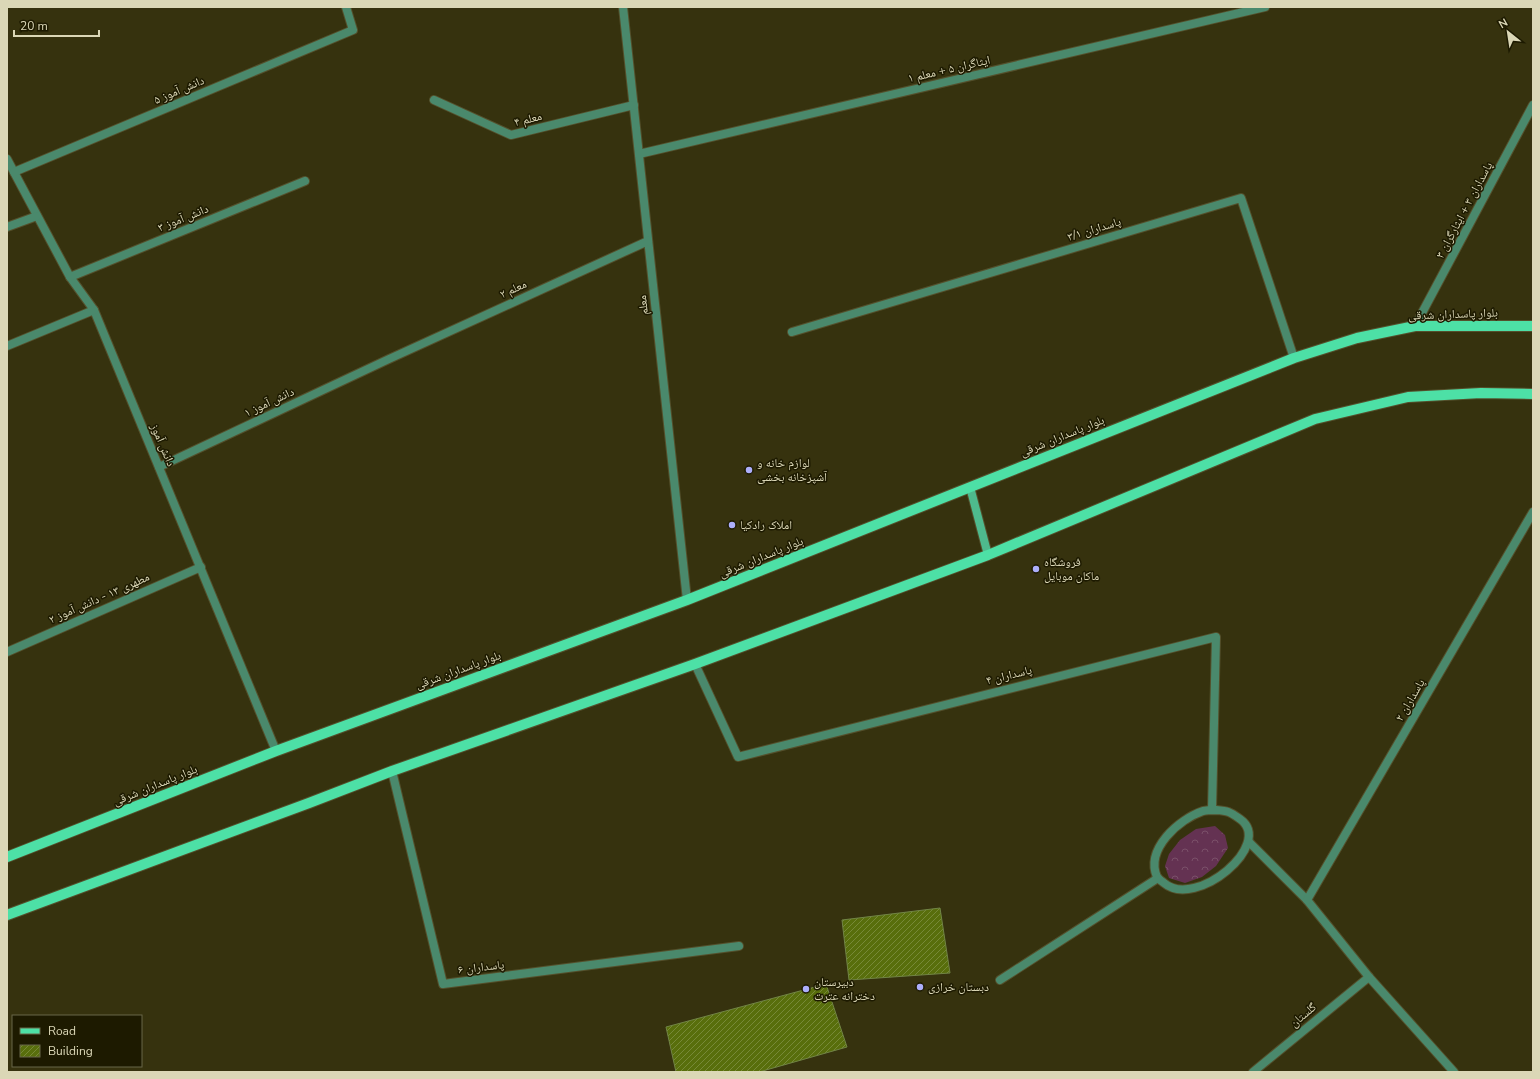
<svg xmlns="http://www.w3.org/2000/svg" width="1540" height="1079" viewBox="0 0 1540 1079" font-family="'Nunito Sans','Noto Naskh Arabic',sans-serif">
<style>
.forest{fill:url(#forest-crowns)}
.building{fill:url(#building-hatch);stroke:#718445}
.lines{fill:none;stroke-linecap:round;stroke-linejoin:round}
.street-casing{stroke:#54502c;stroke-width:10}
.secondary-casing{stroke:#54502c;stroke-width:10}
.primary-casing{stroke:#54502c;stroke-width:12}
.street{stroke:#4a896c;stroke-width:8}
.secondary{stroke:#4eba8d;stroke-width:8}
.primary{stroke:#4de0a6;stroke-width:10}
.poi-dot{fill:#adaffb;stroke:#1d1a00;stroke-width:1.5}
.labels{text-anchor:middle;stroke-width:3;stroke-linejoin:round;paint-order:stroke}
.street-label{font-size:12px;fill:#dbd7b6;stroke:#1d1a00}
.poi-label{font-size:12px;fill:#dbd7b6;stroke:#1d1a00;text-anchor:start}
</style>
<defs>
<pattern id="forest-crowns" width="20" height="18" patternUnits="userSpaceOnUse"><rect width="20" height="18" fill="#643252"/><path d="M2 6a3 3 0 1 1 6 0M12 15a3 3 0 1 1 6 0" fill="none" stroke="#7a4f69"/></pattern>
<pattern id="building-hatch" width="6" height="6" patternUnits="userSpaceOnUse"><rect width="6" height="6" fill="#586e0c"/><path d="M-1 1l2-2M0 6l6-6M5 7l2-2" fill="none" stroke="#778938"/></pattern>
</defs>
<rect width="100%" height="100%" fill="#36320e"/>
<polygon class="forest" points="1215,826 1225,835 1228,848 1216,866 1202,877 1185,883 1169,878 1165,866 1169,854 1180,840 1196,829"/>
<g class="building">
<polygon points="940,908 950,973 849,980 842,920"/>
<polygon points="826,984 847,1047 759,1072 676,1072 666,1027"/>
</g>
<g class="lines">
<defs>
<g id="street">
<polyline points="623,7 687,600"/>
<polyline points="434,100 511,135 634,105"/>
<polyline points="639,154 1265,7"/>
<polyline points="7,159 70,277 94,310 276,751"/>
<polyline points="14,172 353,30 346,7"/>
<polyline points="7,227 37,216"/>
<polyline points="70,277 305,181"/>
<polyline points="1415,326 1533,105"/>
<polyline points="792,332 1241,198 1294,358"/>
<polyline points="7,346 94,310"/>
<polyline points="159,467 389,359 648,241"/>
<polyline points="7,652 201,567"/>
<polyline points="695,664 738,757 1216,637 1212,810"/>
<polyline points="392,771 443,984 739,946"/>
<path d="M1216,810C1229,811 1230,812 1240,819C1275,844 1196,910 1164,883C1162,881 1159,880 1157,877C1145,849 1179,819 1203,811C1207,810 1212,810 1216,810Z"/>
<polyline points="1249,842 1307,900 1369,977 1454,1072"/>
<polyline points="1307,900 1533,512"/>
<polyline points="1000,980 1158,878"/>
<polyline points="1253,1072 1369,977"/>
</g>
<polyline id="secondary" points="970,487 988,555"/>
<g id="primary">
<polyline points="7,857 276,751 687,600 1294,358 1357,338 1415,326 1533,326"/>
<polyline points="7,915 309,803 392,771 695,664 988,555 1315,419 1408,397 1481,393 1533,394"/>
</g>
</defs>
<use href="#street" class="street-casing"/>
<use href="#secondary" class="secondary-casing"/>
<use href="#primary" class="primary-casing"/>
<use href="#street" class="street"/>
<use href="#secondary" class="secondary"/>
<use href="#primary" class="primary"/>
</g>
<g class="poi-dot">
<circle cx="749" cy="470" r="4"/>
<circle cx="732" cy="525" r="4"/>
<circle cx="1036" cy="569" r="4"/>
<circle cx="920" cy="987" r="4"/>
<circle cx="806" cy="989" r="4"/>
</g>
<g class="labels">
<g class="street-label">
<text transform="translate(949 69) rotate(-13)" y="4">ایثاگران ۵ + معلم ۱</text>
<text transform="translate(179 90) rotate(-23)" y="4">دانش آموز ۵</text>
<text transform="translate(528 119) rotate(-14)" y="4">معلم ۴</text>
<text transform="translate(1464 210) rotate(-62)" y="4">پاسداران ۳ + ایثارگران ۳</text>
<text transform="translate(183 218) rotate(-22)" y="4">دانش آموز ۳</text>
<text transform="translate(1094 229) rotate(-17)" y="4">پاسداران ۳/۱</text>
<text transform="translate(513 289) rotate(-25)" y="4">معلم ۲</text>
<text transform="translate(643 305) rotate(-96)" y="4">معلم</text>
<text transform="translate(1453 314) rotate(-2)" y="4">بلوار پاسداران شرقی</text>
<text transform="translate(269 402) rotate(-25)" y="4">دانش آموز ۱</text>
<text transform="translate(1062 436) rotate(-22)" y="4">بلوار پاسداران شرقی</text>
<text transform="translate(163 445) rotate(67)" y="4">دانش آموز</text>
<text transform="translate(761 557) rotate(-22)" y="4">بلوار پاسداران شرقی</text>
<text transform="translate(99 598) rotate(-24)" y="4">مطهری ۱۳ - دانش آموز ۲</text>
<text transform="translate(458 670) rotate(-20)" y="4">بلوار پاسداران شرقی</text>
<text transform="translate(1009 675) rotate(-14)" y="4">پاسداران ۴</text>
<text transform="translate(1410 700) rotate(-60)" y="4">پاسداران ۲</text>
<text transform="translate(155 785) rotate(-22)" y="4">بلوار پاسداران شرقی</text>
<text transform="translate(481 967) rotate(-7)" y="4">پاسداران ۶</text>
<text transform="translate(1303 1015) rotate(-40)" y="4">گلستان</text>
</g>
<g class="poi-label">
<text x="757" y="467">لوازم خانه و<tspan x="757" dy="14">آشپزخانه بخشی</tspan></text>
<text x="740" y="529">املاک رادکیا</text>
<text x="1044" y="566">فروشگاه<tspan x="1044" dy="14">ماکان موبایل</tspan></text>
<text x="814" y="986">دبیرستان<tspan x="814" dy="14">دخترانه عترت</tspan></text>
<text x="928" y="991">دبستان خرازی</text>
</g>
</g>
<rect width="1540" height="1079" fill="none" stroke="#dbd7b6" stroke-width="16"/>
<rect x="12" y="1015" width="130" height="52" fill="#1d1a00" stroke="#696649"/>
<rect x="20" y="1028" width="20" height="6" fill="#4de0a6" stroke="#696649"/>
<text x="48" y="1035" font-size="12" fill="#dbd7b6">Road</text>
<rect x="20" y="1045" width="20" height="12" fill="url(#building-hatch)" stroke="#696649"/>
<text x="48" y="1055" font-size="12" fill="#dbd7b6">Building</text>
<g transform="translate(1508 32) rotate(330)" stroke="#1d1a00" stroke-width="3" paint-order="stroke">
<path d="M0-3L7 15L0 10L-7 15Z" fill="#dbd7b6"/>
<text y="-6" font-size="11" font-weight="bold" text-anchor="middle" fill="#dbd7b6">N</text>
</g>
<path d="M14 30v6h85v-6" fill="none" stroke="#dbd7b6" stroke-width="2"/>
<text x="20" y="30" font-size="12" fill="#dbd7b6" stroke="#1d1a00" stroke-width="3" paint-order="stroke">20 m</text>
</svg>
